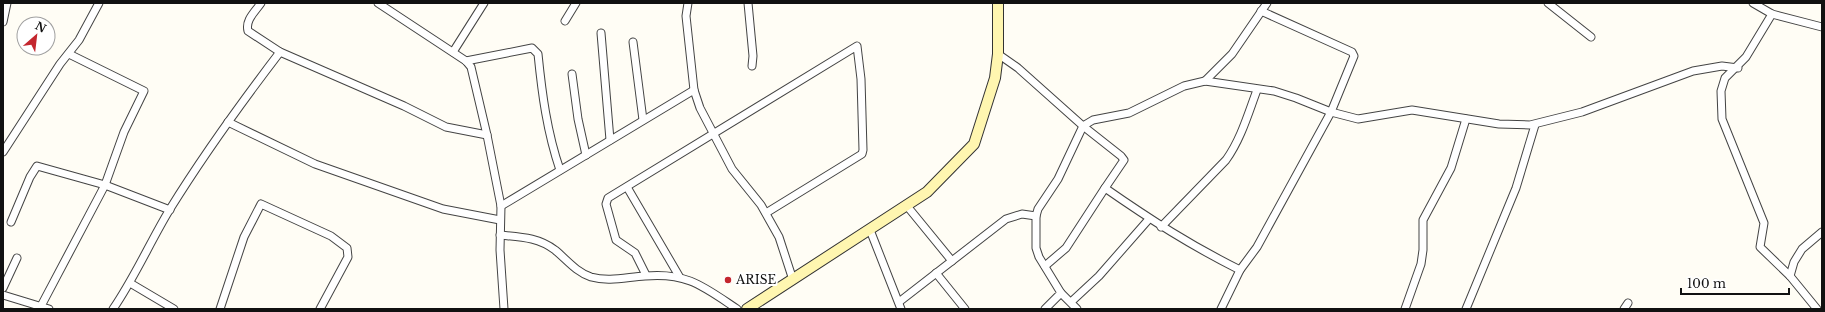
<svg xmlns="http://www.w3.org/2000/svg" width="1825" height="312" viewBox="0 0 1825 312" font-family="'Libre Baskerville',serif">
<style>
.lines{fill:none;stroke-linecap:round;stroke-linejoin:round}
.street-casing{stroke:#444;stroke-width:9}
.secondary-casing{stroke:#333;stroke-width:12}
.street{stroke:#fff;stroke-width:7}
.secondary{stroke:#fff6b0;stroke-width:10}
.poi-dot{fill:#c4262e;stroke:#fff;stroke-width:1.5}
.labels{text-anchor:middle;stroke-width:4;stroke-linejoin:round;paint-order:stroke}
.poi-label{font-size:12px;fill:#111;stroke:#fff;text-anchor:start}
</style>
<rect width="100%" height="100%" fill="#fffdf5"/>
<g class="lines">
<defs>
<g id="street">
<path d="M261,3C255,12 245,20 248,31L280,52L404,106L446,127L487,135"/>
<polyline points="378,3 466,61 471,67 487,135 501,206 500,250 504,309"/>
<polyline points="688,3 686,16 694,90 700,108 732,169 761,205 779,237 793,280"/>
<polyline points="748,3 753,56 752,66"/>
<polyline points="1548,3 1591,37"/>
<polyline points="1753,3 1772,14 1822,27"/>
<polyline points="1772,14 1746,57 1725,78 1721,91 1722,119 1764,223 1760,247 1790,276 1817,309"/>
<polyline points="565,21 576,3"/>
<polyline points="3,22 7,3"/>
<polyline points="601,33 610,140"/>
<polyline points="633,42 643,120"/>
<polyline points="453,52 484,3"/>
<path d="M998,54L1018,68L1083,126L1121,156L1124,160L1105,188C1151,220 1190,245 1240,270L1221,309"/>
<path d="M466,61L532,48L538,54C542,94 547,132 560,170"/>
<polyline points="572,74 578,119 586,155"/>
<polyline points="1205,81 1232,54 1267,3"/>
<polyline points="228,122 315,164 443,209 500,220"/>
<polyline points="3,152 60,64 79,40 99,3"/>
<polyline points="627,187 679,276"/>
<polyline points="501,206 694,90"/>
<polyline points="907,206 952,261"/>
<polyline points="11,222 30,177 37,166 105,185 124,132 144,91 69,54"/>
<path d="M1161,227L1226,160C1241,139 1248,114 1257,90"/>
<polyline points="870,230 901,309"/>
<path d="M500,235C520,237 538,237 555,250C567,260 576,272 591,277C609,282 627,277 645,276C687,272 704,287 737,309"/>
<polyline points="1045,266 1066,248 1105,188"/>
<polyline points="1240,270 1257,247 1331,112 1354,56 1352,52 1261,11"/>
<polyline points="936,273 965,309"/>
<polyline points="646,275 635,253 616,240 606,204 608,198 857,46 861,79 863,150 862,154 766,213"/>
<polyline points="1790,276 1794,262 1802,249 1822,232"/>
<polyline points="130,283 174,309"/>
<polyline points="3,288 17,258"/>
<polyline points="1061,293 1077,309"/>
<polyline points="3,295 49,309"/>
<polyline points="899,302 1006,219 1022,214 1036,216"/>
<polyline points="1071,302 1099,276 1149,219"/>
<polyline points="41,306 105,185 170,210"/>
<path d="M113,309C135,277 150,242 170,209C204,154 241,103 280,52"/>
<polyline points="220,309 244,237 261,204 331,236 347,248 348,257 320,309"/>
<polyline points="1045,309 1061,293 1039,257 1036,248 1036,216 1038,209 1058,179 1083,126 1093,120 1129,113 1184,86 1205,81 1274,91 1296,98 1331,112 1358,119 1412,110 1499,124 1530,125 1582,112 1693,71 1722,66 1738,68"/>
<polyline points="1405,309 1421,264 1423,250 1423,220 1451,168 1466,119"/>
<polyline points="1466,309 1516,188 1535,125"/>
<polyline points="1624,309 1628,303"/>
</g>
<polyline id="secondary" points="747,309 927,192 974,144 995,78 998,54 998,3"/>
</defs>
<use href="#street" class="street-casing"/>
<use href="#secondary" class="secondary-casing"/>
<use href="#street" class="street"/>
<use href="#secondary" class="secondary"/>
</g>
<circle class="poi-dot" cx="728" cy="280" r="4"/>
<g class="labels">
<g class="poi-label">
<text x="736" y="284">ARISE</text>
</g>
</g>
<rect width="1825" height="312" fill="none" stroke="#111111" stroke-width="8"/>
<g transform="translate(36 36) rotate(28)"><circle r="19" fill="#ffffff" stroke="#a0a0a0"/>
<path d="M0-3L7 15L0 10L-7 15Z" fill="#c4262e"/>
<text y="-6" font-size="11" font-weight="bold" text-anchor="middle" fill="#111111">N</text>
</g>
<path d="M1681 288v6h108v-6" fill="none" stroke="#111111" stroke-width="2"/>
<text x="1687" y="288" font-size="12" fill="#111111" stroke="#ffffff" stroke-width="3" paint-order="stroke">100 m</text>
</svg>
